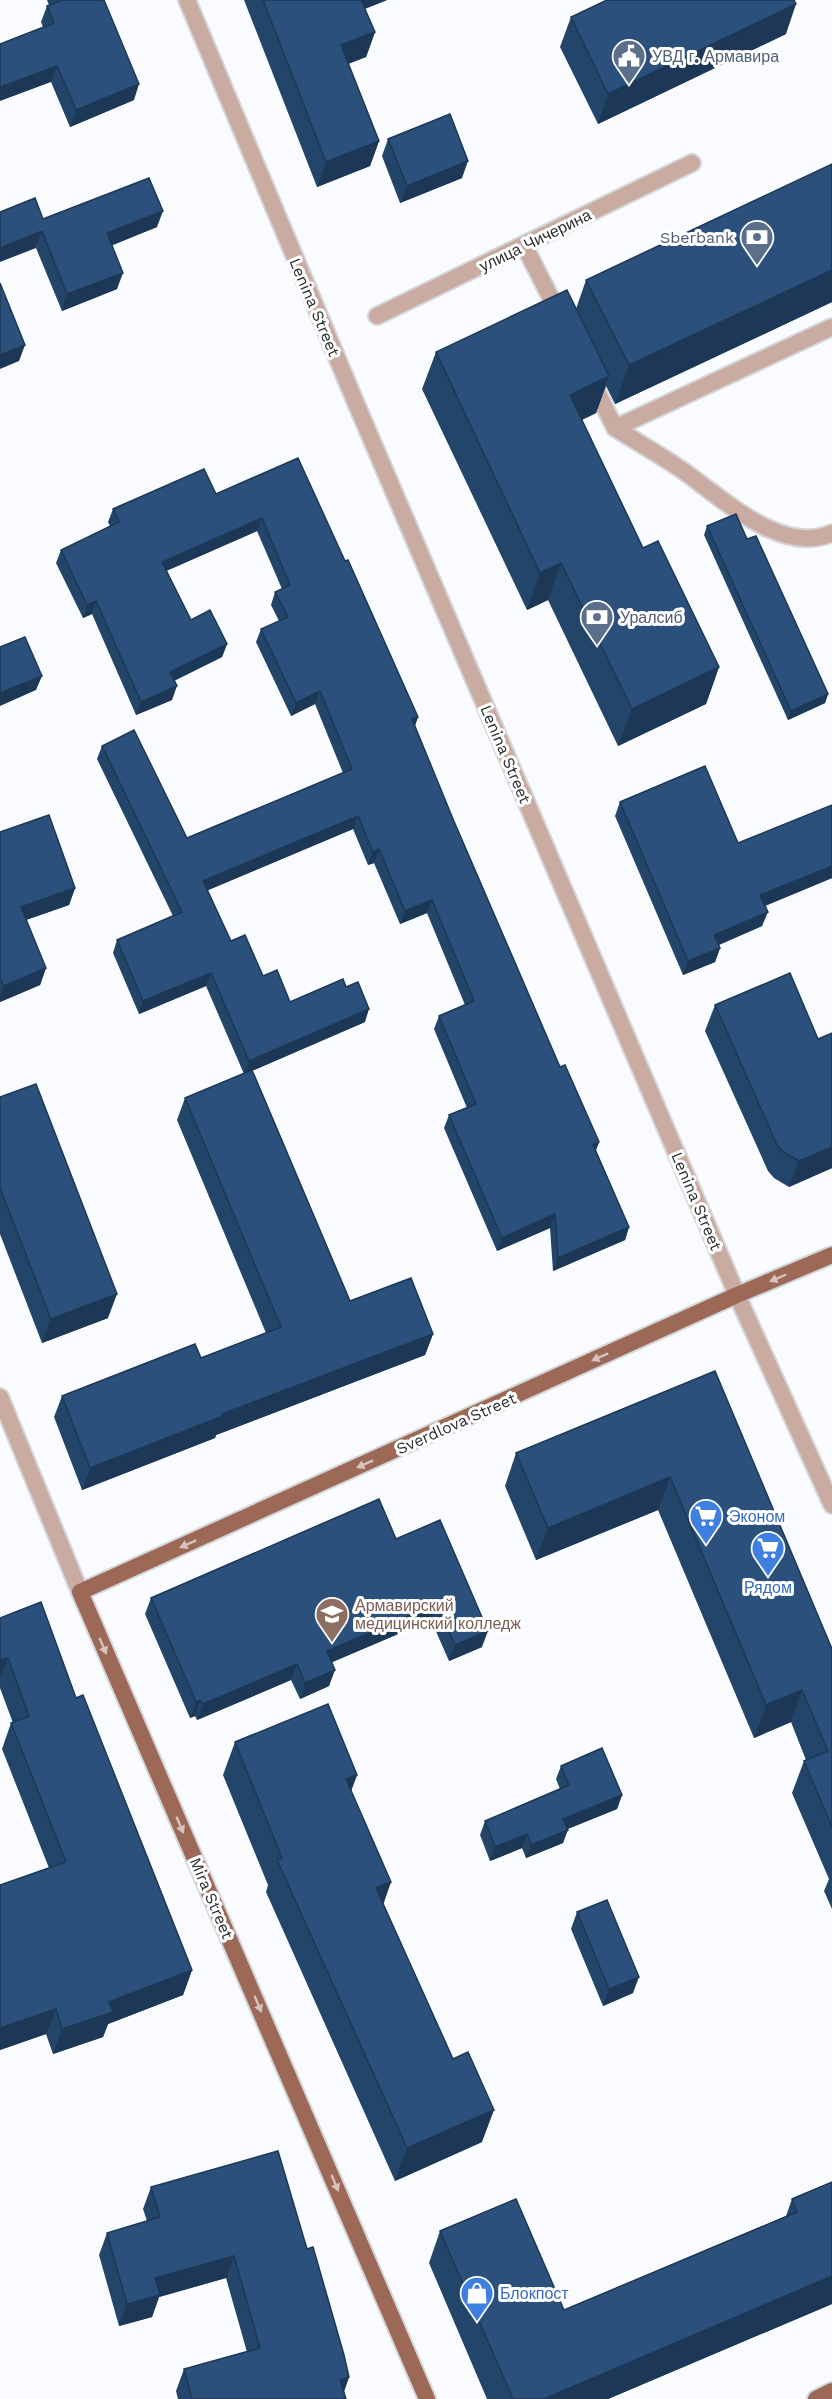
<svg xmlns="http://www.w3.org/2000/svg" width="832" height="2399" viewBox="0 0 832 2399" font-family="'Work Sans',sans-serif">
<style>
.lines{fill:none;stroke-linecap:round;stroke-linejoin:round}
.service-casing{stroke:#d4d6d9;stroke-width:20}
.minor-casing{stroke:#d4d6d9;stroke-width:20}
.tertiary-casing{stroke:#d4d6d9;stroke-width:20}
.primary-casing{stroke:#d4d6d9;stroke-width:20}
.service{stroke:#c9aba1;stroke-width:16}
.minor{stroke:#c9aba1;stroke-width:16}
.tertiary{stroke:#c9aba1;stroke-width:16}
.primary{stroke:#9c6957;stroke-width:16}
.wall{fill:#24456a}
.shaded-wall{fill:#1d3856}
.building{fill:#2a507b;stroke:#1d3856;stroke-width:1.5}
.oneway{fill:#d7c3bc}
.labels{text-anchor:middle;stroke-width:6;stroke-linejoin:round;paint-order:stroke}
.service-label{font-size:16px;fill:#4e5e75;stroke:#fff;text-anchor:start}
.street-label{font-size:16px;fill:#2c2f31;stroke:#fff}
.shop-label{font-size:16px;fill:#366cbe;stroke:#fff;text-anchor:start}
.education-label{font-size:16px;fill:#785e54;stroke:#fff;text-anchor:start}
</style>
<rect width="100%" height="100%" fill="#f9fbfe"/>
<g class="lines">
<defs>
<g id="service">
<polyline points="524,245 560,316"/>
<polyline points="377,316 692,163"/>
<polyline points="591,380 615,428 832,327"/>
<path d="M615,428C637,442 660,455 682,470C721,497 781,556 832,533"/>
</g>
<polyline id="minor" points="0,1397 80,1592"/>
<polyline id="tertiary" points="187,0 358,408 737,1295 832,1505"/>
<g id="primary">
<polyline points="427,2399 80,1592 737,1295 832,1255"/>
<polyline points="816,2399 832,2391"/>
</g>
</defs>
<use href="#service" class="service-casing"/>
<use href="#minor" class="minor-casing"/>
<use href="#tertiary" class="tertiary-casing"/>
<use href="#primary" class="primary-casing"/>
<use href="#service" class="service"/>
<use href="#minor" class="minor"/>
<use href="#tertiary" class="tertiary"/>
<use href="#primary" class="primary"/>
</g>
<g class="wall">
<polygon points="47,0 104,0 134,100 70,127 51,82 43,27 41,22 47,6 49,5"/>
<polygon points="244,0 387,0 365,9 375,32 366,57 348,64 379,141 370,166 317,187"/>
<polygon points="571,17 786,34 598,124 560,47"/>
<polygon points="388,139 462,178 400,203 382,156"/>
<polygon points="832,164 832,302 615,404 606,386 596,413 582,420 643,548 719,667 706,704 618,746 548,600 527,610 422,389 436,352 576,309 586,280"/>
<polygon points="43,219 157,227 111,245 117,289 62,311 36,248"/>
<polygon points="216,494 345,561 418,717 415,726 453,819 560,1067 599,1142 596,1150 629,1227 625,1240 553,1271 550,1228 497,1251 444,1128 449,1115 467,1108 434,1029 439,1016 465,1005 427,913 400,924 374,863 368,865 353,829 208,890 231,941 263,976 290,1002 346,987 365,1022 252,1071 350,1301 433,1334 425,1355 216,1435 215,1438 82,1490 54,1417 62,1396 201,1358 266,1333 177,1120 185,1098 244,1074 206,986 139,1014 113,953 117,940 173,916 97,759 102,746 187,838 343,773 315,704 291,716 256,642 261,629 279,621 271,605 275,592 282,589 257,531 166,571 191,620 227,644 222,657 174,681 172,700 136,715 92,614 83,618 56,563 61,550 110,526 108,522 113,509"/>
<polygon points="707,526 747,539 828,694 825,703 788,720 704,535"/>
<polygon points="620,802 738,843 832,805 832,878 765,906 762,926 719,945 720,948 715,962 683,975 615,816"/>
<polygon points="0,832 75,888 69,905 26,920 46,968 40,985 0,1002"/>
<polygon points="715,1005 818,1039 832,1168 789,1187 774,1178 768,1171 705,1031"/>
<polygon points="0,1097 108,1318 42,1343 0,1234"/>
<polygon points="715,1371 832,1649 832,1909 824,1891 829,1879 792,1793 804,1761 806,1760 791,1722 754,1738 658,1510 536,1560 505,1486 516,1453"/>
<polygon points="396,1539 482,1647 449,1661 431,1620 332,1662 329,1686 300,1699 291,1680 197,1720 195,1716 190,1718 145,1614 151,1598"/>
<polygon points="0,1618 76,1698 192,1970 183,1995 108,2024 103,2037 53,2054 46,2034 0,2050 0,1885 49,1868 2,1749 11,1723 13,1723 0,1688"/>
<polygon points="235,1742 357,1775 351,1791 383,1904 482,2142 395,2181 266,1892 268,1885 223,1775"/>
<polygon points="561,1766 622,1795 617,1809 567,1829 563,1843 526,1858 522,1848 490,1861 480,1835 485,1821 560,1789 556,1779"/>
<polygon points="577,1912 633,1993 603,2006 571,1929"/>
<polygon points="832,2182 832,2304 608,2399 487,2399 429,2263 440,2231 564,2310 786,2216 792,2199"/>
<polygon points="151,2187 307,2249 349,2377 344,2392 346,2399 178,2399 176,2391 184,2369 247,2352 226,2278 159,2297 152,2317 119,2326 99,2255 107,2233 147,2221 143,2209"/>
</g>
<g class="shaded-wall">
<polygon points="354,0 387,0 348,15"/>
<polygon points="796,4 786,34 598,124 608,94"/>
<polygon points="375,32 366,57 332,70 341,45"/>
<polygon points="57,66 51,82 0,101 0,87"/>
<polygon points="139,84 134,100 70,127 76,110"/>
<polygon points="379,141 370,166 317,187 326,162"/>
<polygon points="468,161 462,178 400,203 407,186"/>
<polygon points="163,211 157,227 101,250 107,233"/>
<polygon points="42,231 36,248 0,262 0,248"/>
<polygon points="832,270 832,302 615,404 629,365"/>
<polygon points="123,273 117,289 62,311 67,294"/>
<polygon points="25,345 19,361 0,369 0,355"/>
<polygon points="609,376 596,413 556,432 570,395"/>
<polygon points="262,518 257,531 157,575 162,562"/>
<polygon points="561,563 548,600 527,610 540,573"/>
<polygon points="96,601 92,614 83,618 87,605"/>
<polygon points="227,644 222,657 165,685 170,672"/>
<polygon points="719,667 706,704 618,746 632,709"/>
<polygon points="42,676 36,690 0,706 0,693"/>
<polygon points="177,686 172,700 136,715 141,702"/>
<polygon points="320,691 315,704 291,716 296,703"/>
<polygon points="828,694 825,703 788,720 791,711"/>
<polygon points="418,717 413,730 412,719"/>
<polygon points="358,816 353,829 199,894 203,881"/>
<polygon points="379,849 374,863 368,865 373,852"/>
<polygon points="832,866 832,878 755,910 760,895"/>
<polygon points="75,888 69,905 14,924 21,907"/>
<polygon points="432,900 427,913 400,924 405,911"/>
<polygon points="768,912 762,926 709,949 714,935"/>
<polygon points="720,948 715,962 683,975 688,961"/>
<polygon points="46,968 40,985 0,1002 0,996 4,986"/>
<polygon points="211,973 206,986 139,1014 143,1001"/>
<polygon points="369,1009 365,1022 244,1074 249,1061"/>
<polygon points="599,1142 594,1155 593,1145"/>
<polygon points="832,1147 832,1168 789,1187 799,1161"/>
<polygon points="555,1214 550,1228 497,1251 502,1238"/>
<polygon points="629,1227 625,1240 553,1271 558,1258"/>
<polygon points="117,1294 108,1318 42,1343 51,1319"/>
<polygon points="433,1334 425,1355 216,1435 215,1438 82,1490 90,1468 222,1414"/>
<polygon points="670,1477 658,1510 536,1560 548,1528"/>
<polygon points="437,1604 431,1620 321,1667 327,1651"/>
<polygon points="488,1631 482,1647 449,1661 455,1645"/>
<polygon points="8,1658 0,1679 0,1660"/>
<polygon points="297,1664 291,1680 197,1720 203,1704"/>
<polygon points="335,1670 329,1686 300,1699 305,1683"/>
<polygon points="802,1690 791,1722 754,1738 766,1705"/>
<polygon points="200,1700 195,1716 190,1718 196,1702"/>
<polygon points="357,1775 345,1807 346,1779"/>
<polygon points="622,1795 617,1809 558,1833 563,1819"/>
<polygon points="568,1830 563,1843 526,1858 531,1845"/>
<polygon points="527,1834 522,1848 490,1861 495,1847"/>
<polygon points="391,1882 380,1914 376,1888"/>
<polygon points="192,1970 183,1995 108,2024 103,2037 53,2054 62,2029 109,2002"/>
<polygon points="639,1977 633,1993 603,2006 609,1989"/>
<polygon points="56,2009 46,2034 0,2050 0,2028"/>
<polygon points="494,2110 482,2142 395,2181 407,2148"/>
<polygon points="234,2256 226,2278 159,2297 152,2317 119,2326 127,2304 155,2278"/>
<polygon points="832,2276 832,2304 608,2399 544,2399"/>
<polygon points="349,2377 341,2399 340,2380"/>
</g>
<g class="building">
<polygon points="60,0 104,0 139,84 76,110 57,66 0,87 0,44 54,23 47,6 60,1"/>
<polygon points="263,0 361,0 375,32 341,45 379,141 326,162"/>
<polygon points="607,0 794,0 796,4 608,94 571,17"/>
<polygon points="450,114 468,161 407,186 388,139"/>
<polygon points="832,164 832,270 629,365 586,280"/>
<polygon points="149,178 163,211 107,233 123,273 67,294 42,231 0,248 0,212 35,198 43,219"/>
<polygon points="0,283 25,345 0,355"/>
<polygon points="567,290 609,376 570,395 643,548 658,541 719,667 632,709 561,563 540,573 436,352"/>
<polygon points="298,458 345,561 348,560 418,717 412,719 453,819 560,1067 565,1065 599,1142 593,1145 629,1227 558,1258 555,1214 502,1238 449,1115 476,1104 439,1016 474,1001 432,900 405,911 379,849 373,852 358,816 203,881 231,941 245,935 263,976 277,970 290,1002 343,979 346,987 358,982 369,1009 249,1061 211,973 143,1001 117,940 182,912 102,746 134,730 187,838 352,769 320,691 296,703 261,629 288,617 275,592 290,585 262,518 162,562 191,620 210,610 227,644 170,672 177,686 141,702 96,601 87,605 61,550 119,522 113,509 204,469 216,494"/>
<polygon points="736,514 747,539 756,536 828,694 791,711 707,526"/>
<polygon points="25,637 42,676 0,693 0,647"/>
<polygon points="705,766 738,843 832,805 832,866 760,895 768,912 714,935 720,948 688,961 620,802"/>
<polygon points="49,815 75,888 21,907 46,968 4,986 0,978 0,832"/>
<polygon points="790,973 818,1039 832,1033 832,1147 799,1161 783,1152 777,1145 715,1005"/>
<polygon points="252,1070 350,1301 411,1278 433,1334 222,1414 223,1416 90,1468 62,1396 195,1344 201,1358 281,1327 185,1098"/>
<polygon points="36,1084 117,1294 51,1319 0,1188 0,1097"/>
<polygon points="715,1371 832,1649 832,1827 804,1761 828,1751 802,1690 766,1705 670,1477 548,1528 516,1453"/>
<polygon points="379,1499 396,1539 440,1520 488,1631 455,1645 437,1604 327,1651 335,1670 305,1683 297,1664 203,1704 200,1700 196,1702 151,1598"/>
<polygon points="41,1602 76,1698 83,1695 192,1970 109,2002 113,2012 62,2029 56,2009 0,2028 0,1885 66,1862 11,1723 29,1716 8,1658 0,1660 0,1618"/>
<polygon points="328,1704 357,1775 346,1779 391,1882 376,1888 453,2059 468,2052 494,2110 407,2148 277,1860 282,1858 235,1742"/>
<polygon points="602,1748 622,1795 563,1819 568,1830 531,1845 527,1834 495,1847 485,1821 569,1785 561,1766"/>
<polygon points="607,1900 639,1977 609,1989 577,1912"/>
<polygon points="278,2151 307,2249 313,2247 344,2355 349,2377 340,2380 346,2399 192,2399 184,2369 260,2348 234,2256 155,2278 160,2295 127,2304 107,2233 160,2217 151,2187"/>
<polygon points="832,2182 832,2276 544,2399 513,2399 440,2231 516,2199 564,2310 797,2212 792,2199"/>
</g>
<defs><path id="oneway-solid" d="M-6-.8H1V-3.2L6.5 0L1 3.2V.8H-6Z" transform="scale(1.5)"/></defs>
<g class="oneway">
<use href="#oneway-solid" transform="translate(778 1278) rotate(157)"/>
<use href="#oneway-solid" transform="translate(600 1357) rotate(156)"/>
<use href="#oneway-solid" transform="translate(365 1464) rotate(156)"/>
<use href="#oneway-solid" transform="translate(188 1544) rotate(156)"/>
<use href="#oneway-solid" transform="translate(103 1646) rotate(67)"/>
<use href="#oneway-solid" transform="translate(180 1825) rotate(67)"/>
<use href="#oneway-solid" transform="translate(258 2004) rotate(67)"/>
<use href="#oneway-solid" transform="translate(335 2183) rotate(67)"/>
</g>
<defs>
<symbol id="civic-pin" viewBox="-11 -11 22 30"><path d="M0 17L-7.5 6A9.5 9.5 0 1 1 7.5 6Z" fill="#5c6f8a" stroke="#fff"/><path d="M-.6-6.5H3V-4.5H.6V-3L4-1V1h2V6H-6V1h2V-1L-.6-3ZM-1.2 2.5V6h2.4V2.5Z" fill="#fff"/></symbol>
<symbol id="bank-pin" viewBox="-11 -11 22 30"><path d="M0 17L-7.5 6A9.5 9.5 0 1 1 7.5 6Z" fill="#5c6f8a" stroke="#fff"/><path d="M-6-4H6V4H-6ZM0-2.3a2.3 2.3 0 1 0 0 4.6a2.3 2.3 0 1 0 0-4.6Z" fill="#fff"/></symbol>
<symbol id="supermarket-pin" viewBox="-11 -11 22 30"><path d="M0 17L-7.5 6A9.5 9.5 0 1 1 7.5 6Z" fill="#3f7fe0" stroke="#fff"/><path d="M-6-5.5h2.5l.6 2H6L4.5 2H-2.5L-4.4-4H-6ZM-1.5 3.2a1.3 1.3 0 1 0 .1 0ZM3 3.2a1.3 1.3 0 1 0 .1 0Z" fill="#fff"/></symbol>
<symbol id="university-pin" viewBox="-11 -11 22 30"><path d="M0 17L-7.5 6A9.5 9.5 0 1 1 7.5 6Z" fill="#8d6e63" stroke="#fff"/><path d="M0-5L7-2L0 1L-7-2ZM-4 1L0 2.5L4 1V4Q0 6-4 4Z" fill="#fff"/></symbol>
<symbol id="shop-pin" viewBox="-11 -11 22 30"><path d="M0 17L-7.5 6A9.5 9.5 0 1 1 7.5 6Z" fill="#3f7fe0" stroke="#fff"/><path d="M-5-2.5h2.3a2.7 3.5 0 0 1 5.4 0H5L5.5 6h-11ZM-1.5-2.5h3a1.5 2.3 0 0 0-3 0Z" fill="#fff"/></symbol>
</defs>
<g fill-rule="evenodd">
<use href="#civic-pin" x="610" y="37" width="38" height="52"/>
<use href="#bank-pin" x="738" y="218" width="38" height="52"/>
<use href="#bank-pin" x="578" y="598" width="38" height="52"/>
<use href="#supermarket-pin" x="687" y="1497" width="38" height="52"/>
<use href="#supermarket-pin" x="749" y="1529" width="38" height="52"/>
<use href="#university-pin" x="313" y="1595" width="38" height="52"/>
<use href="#shop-pin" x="458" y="2274" width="38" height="52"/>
</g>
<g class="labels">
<g class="service-label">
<text x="652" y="62">УВД г. Армавира</text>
<text x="734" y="243" text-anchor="end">Sberbank</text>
<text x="620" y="623">Уралсиб</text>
</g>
<g class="street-label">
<text transform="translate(535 240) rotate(-26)" y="6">улица Чичерина</text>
<text transform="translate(315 307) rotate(67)" y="6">Lenina Street</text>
<text transform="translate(506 754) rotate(67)" y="6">Lenina Street</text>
<text transform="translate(697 1201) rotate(67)" y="6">Lenina Street</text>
<text transform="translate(456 1423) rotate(-24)" y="6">Sverdlova Street</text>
<text transform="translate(212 1898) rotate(67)" y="6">Mira Street</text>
</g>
<g class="shop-label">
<text x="729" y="1522">Эконом</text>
<text x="768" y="1593" text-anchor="middle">Рядом</text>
<text x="500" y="2299">Блокпост</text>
</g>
<g class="education-label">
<text x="355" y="1611">Армавирский<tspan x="355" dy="18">медицинский колледж</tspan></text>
</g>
</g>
</svg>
